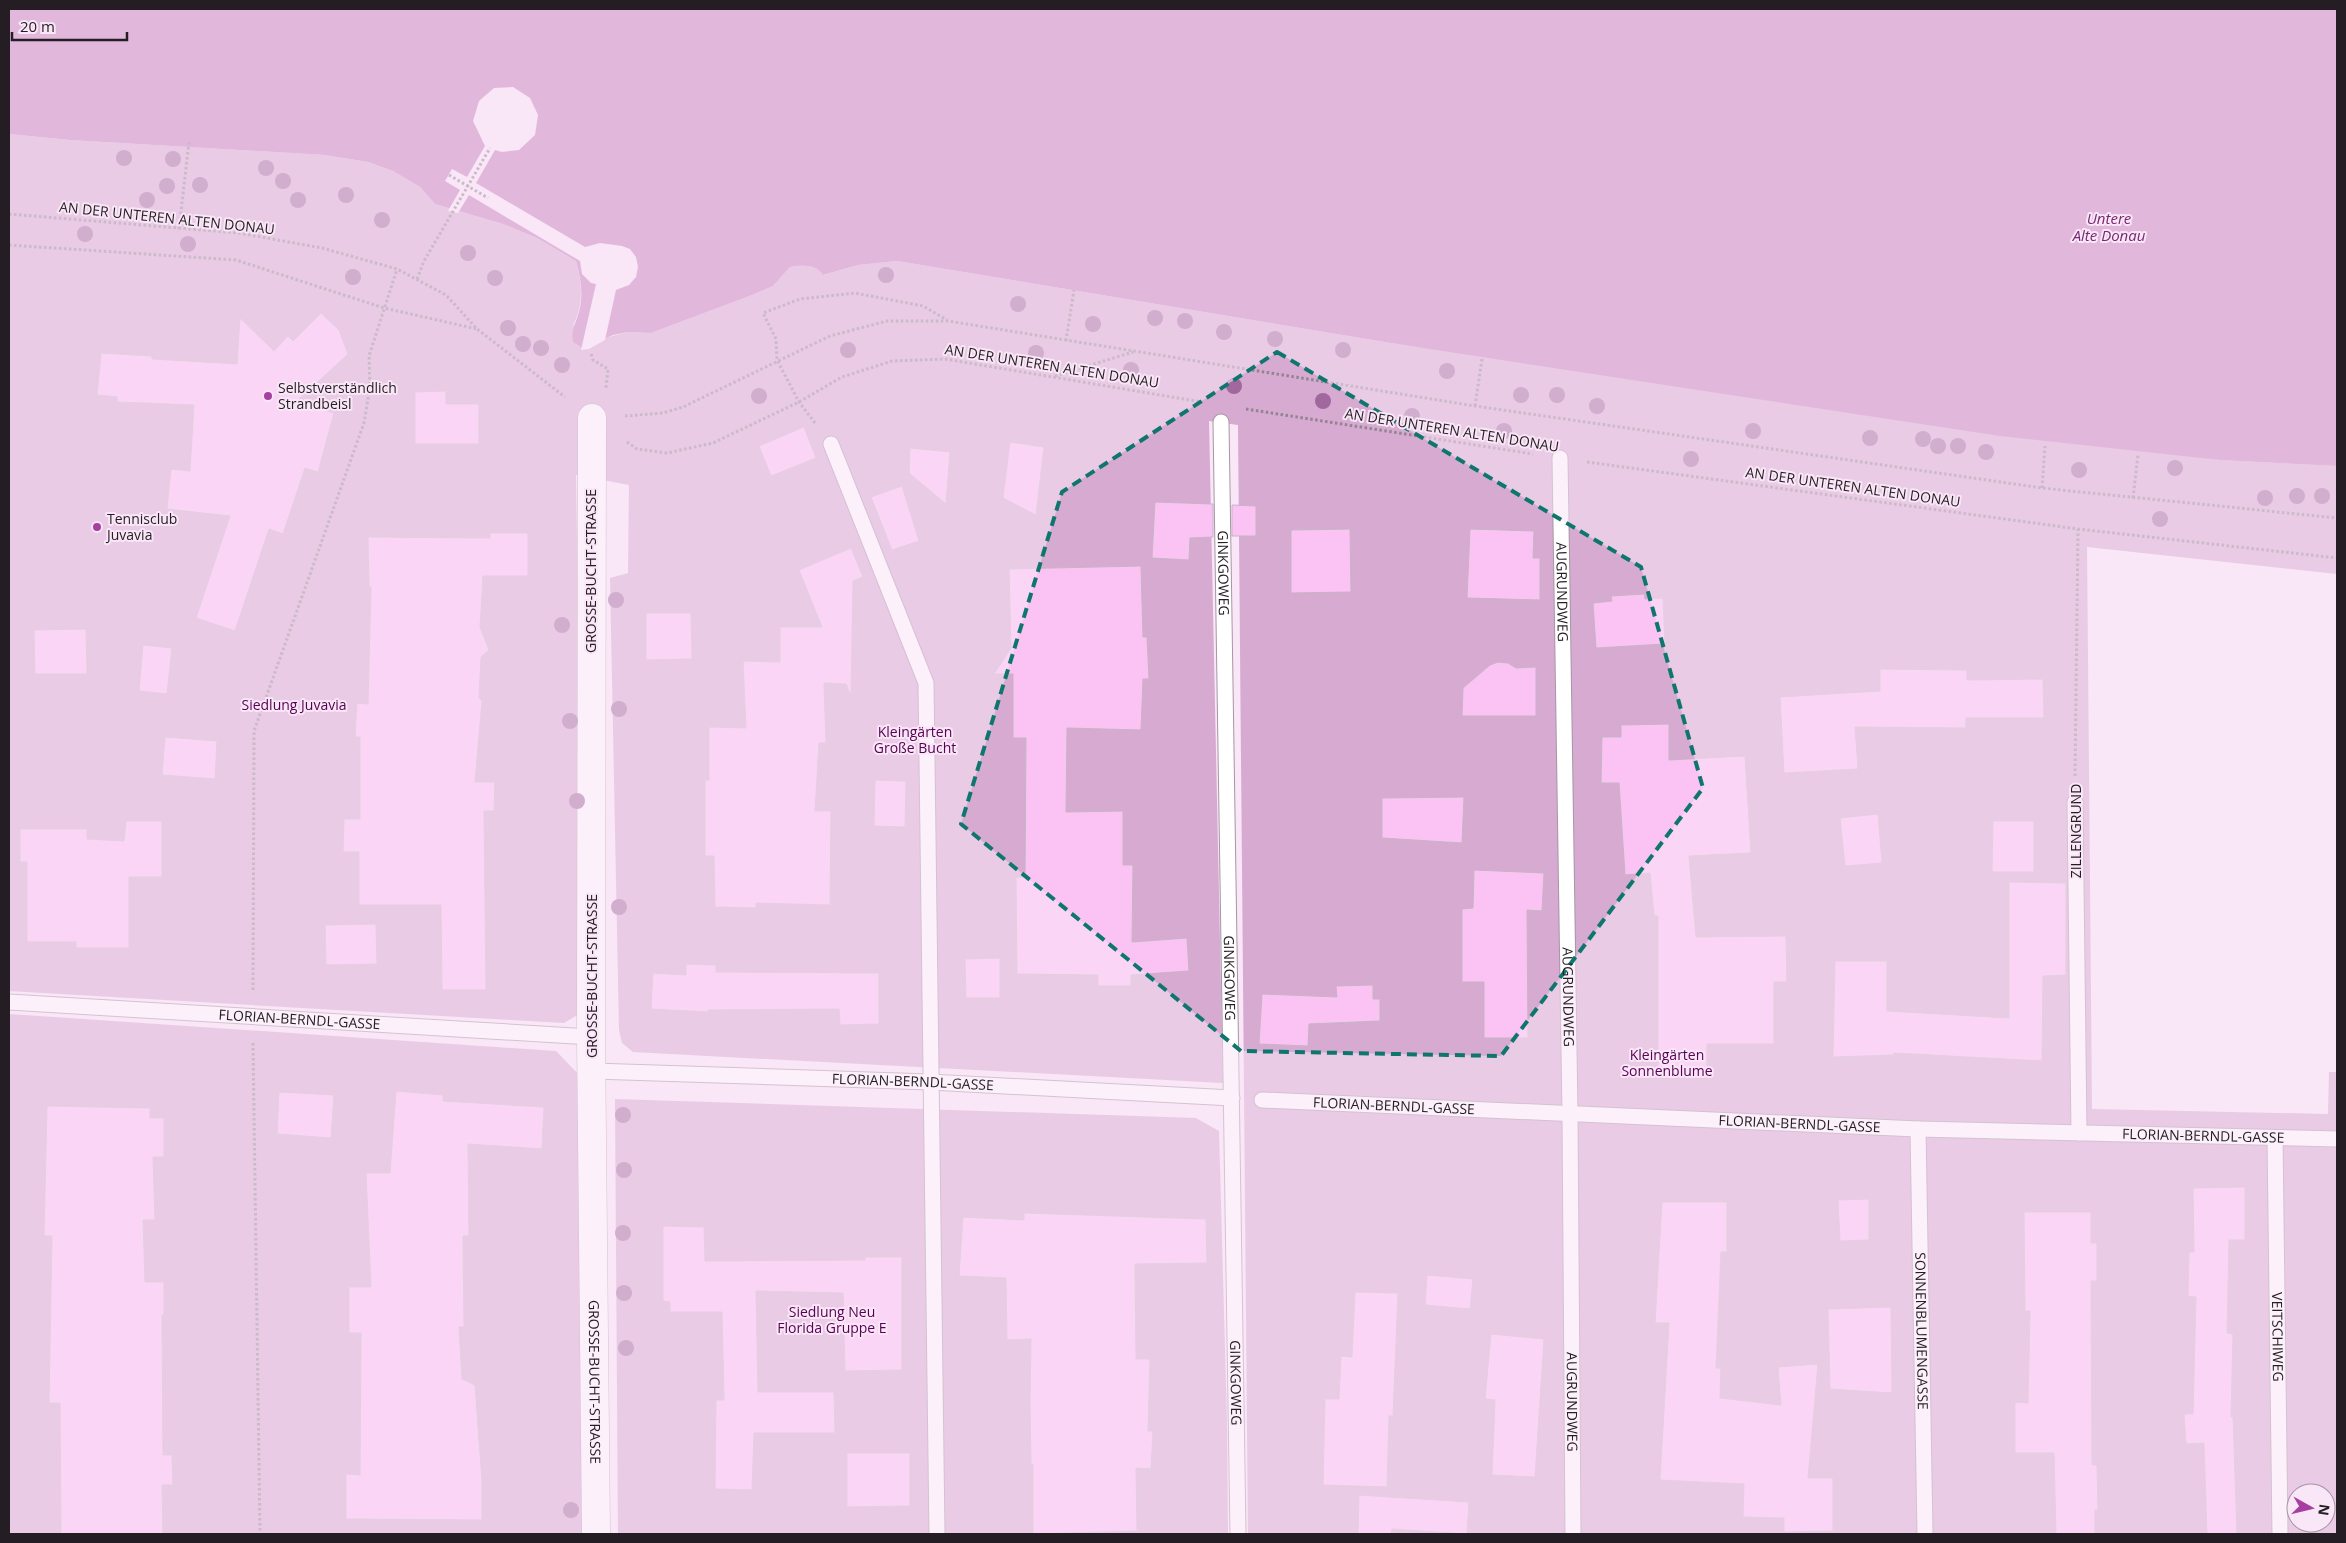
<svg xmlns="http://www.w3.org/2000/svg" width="2346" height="1543" viewBox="0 0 2346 1543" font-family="'Open Sans',sans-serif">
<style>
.green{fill:#d6aad1;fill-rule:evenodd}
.water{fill:#c481bd}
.pier{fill:#f9e6f6}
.building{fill:#fbc2f4;stroke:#c7b5c4}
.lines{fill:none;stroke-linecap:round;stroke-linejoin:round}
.lane-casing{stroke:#a796a5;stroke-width:17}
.street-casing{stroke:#a796a5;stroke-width:29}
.path{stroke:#928590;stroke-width:3;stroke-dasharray:2.5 2.5;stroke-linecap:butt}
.lane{stroke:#fff;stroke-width:15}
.street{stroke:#fff;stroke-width:28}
.tree{fill:#a0689d}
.marked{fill:none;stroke:#0f766e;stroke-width:4;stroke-dasharray:10 6;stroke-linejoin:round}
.poi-dot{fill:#a73fa1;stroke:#f9e6f6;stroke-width:2}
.labels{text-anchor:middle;stroke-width:4;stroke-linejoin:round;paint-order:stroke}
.street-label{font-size:14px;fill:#241d23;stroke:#f9e6f6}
.poi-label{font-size:14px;fill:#241d23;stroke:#f9e6f6;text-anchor:start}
.park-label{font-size:14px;fill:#570054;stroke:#f9e6f6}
.water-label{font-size:15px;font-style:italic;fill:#782873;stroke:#f9e6f6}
</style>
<rect width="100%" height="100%" fill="#f9e6f6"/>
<g class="green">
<path d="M9,134L70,140L325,155L368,162L393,171L420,187L435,204L503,224L537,238L576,261C582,282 584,305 573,325L601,339L628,332L651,333L752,295L773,286L790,267C801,265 817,264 824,275L858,265L897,261L1397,344L2220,460L2337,466V574L2087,547L2092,1109L2328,1114L2329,1072H2337V1534H1248L1238,425L1209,421L1223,1083L633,1052L622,1043L619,1030L610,578L628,573L629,485L576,475L584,1011L564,1023L9,991ZM2296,1493H2326V1523H2296Z"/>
<polygon points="9,1014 556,1051 581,1077 583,1534 9,1534"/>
<polygon points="615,1099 1196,1118 1219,1131 1227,1421 1228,1534 618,1534"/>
</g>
<path class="water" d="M9,9H2337V466L2220,460L2000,436L1397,344L897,261L858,265L823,275C817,264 801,265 790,267L773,286L752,295L651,333L628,332L613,335L583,348L573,342C571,330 575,325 578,315C584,298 581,278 576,261L537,238L503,224L435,204L420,187L393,171L368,162L325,155L70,140L9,134Z"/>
<polygon class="pier" points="513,87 530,98 538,115 535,135 519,150 502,152 495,150 476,183 585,247 600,243 622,246 630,249 636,257 638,267 636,277 629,285 616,290 605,340 589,349 581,350 596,284 591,283 582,274 580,261 469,195 458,213 448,211 460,190 445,181 452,169 467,177 485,146 473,121 479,101 494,88"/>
<g class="building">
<polygon points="321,313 339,330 348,354 297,401 334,413 318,472 305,468 283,534 269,529 235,631 196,618 230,516 167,509 171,469 190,471 194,405 117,402 117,397 97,395 101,353 152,356 152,359 237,364 240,318 274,351 288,336 293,341"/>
<polygon points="446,391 446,404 479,404 479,444 415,444 415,392"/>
<polygon points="804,427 816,458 771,476 759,446"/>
<polygon points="1010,442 1044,447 1036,515 1003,498"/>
<polygon points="910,448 950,452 946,504 909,473"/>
<polygon points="902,486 919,541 892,550 871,497"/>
<polygon points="1155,502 1213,504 1213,537 1190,538 1189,560 1152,558"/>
<polygon points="1232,505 1256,506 1256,536 1232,536"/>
<polygon points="1350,529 1351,592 1291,593 1291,530"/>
<polygon points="1470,529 1534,531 1533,558 1540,558 1540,600 1467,598"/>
<polygon points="490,533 528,533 528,576 483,576 480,627 489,650 481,657 479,698 482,701 475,782 495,782 494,811 484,811 486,990 442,990 441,905 359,905 359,852 343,852 344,819 360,819 360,737 355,737 357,703 368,704 371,587 369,587 368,537 490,538"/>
<polygon points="851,548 863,577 853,581 851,696 846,684 824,683 826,743 819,743 815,811 831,811 830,905 756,903 756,908 715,907 714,856 705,856 705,780 709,780 709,727 746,728 743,661 780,662 780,627 822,627 799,570"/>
<polygon points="1141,566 1143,637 1147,637 1149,679 1143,679 1141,730 1067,728 1066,812 1123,811 1123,865 1133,865 1132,942 1187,938 1189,971 1131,975 1131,986 1098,986 1098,975 1017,974 1016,877 1025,877 1026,738 1013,738 1013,674 994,674 1011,648 1009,569"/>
<polygon points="1644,594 1645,599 1663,598 1665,644 1596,648 1593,603 1612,601 1611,596"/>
<polygon points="646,613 691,613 692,659 646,660"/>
<polygon points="86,629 87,674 35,674 34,630"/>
<polygon points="143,645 172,648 167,694 139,691"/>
<polygon points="1498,662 1508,663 1516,668 1536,667 1536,716 1462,716 1463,688 1490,665"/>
<polygon points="1880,669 1967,670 1967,680 2043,679 2044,718 1966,718 1966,728 1855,727 1858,769 1784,773 1780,697 1880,691"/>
<polygon points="1669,724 1669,760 1745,756 1751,853 1689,856 1696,937 1786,936 1787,982 1774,982 1774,1044 1707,1044 1707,1074 1658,1074 1658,916 1654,916 1650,873 1625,875 1619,783 1601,783 1602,737 1621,737 1621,725"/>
<polygon points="165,737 217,741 215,779 162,775"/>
<polygon points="875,780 906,781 905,827 874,826"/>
<polygon points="1464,797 1462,843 1382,838 1382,798"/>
<polygon points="1878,814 1882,863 1845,866 1840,818"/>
<polygon points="126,821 162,821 162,877 129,877 129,948 76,948 76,942 27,942 27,862 20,862 20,829 87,829 87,839 124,841"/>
<polygon points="1993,821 2034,821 2034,872 1992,872"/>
<polygon points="1474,870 1544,873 1542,911 1527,910 1528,1038 1484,1038 1484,982 1462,982 1462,909 1473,908"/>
<polygon points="2009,882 2066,883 2066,975 2043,976 2042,1061 1894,1053 1894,1055 1833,1057 1835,961 1887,961 1887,1011 2009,1018"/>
<polygon points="376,924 377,964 326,965 325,925"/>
<polygon points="1000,958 1000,998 966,998 965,959"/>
<polygon points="686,964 716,965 716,972 879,973 879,1024 840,1025 839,1009 708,1010 708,1012 651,1009 653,973 686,975"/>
<polygon points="1373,985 1373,999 1380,999 1380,1021 1309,1024 1308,1046 1259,1044 1262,994 1337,997 1336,986"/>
<polygon points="396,1091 443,1095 443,1101 544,1107 542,1149 468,1144 469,1236 463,1236 464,1327 459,1327 462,1379 475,1385 482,1481 482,1520 346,1519 346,1474 360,1475 361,1333 349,1333 349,1287 371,1287 366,1173 390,1173"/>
<polygon points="279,1092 334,1095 331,1138 277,1134"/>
<polygon points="47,1106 150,1108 150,1118 164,1118 164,1157 153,1157 155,1220 143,1220 145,1282 164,1282 164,1315 162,1315 163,1455 172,1455 173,1485 162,1485 163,1534 61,1534 60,1403 49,1403 52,1236 44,1236"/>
<polygon points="2245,1187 2245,1240 2229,1240 2227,1333 2233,1334 2231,1417 2233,1417 2237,1534 2207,1534 2204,1443 2186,1444 2184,1414 2193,1414 2196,1297 2188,1296 2189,1252 2194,1252 2193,1188"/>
<polygon points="1869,1199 1869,1240 1840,1241 1838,1200"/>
<polygon points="1662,1202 1727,1202 1727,1252 1721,1252 1716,1368 1721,1368 1720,1398 1781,1405 1778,1367 1818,1364 1808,1478 1833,1478 1833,1531 1784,1532 1784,1518 1743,1517 1744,1484 1660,1480 1669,1323 1655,1323"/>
<polygon points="2024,1212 2091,1212 2091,1243 2097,1243 2097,1281 2091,1281 2092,1465 2097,1465 2098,1510 2095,1510 2095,1534 2056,1534 2054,1453 2015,1453 2015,1402 2028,1403 2030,1311 2025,1311"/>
<polygon points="1024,1213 1206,1219 1207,1263 1135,1264 1136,1359 1150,1359 1148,1431 1153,1431 1151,1469 1136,1468 1137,1531 1033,1534 1033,1464 1031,1464 1030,1403 1031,1339 1007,1340 1006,1278 959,1276 963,1217 1024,1220"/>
<polygon points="663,1226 704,1227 705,1261 865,1260 865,1257 902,1257 902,1370 845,1371 843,1293 756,1291 758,1392 834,1392 835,1433 754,1433 752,1490 715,1489 716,1400 724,1400 722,1312 670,1312 670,1302 663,1301"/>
<polygon points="1427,1275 1473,1279 1470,1309 1425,1305"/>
<polygon points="1355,1292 1398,1293 1393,1416 1389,1416 1387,1487 1323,1485 1325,1399 1339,1399 1341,1356 1352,1357"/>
<polygon points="1891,1307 1892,1393 1830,1389 1828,1309"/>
<polygon points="1491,1334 1544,1339 1535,1477 1492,1475 1495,1400 1485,1399"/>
<polygon points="847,1453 910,1453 910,1506 847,1507"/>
<polygon points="1359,1495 1469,1502 1467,1534 1392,1529 1391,1534 1358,1534"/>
</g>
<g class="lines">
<defs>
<g id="lane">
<path id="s1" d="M1221,422L1238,1534"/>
<polyline points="831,444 926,683 937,1534"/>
<path id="s2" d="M1560,458L1570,1115L1573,1534"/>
<polyline points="2075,802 2079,1133"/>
<path id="s3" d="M9,1002L591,1037"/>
<path id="s4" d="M593,1071L930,1082L1232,1098"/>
<path id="s5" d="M1262,1100L1918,1129L2337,1139"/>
<path id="s6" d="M1918,1129L1925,1534"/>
<path id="s7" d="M2275,1138L2280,1534"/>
</g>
<g id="street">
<path id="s8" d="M592,418L591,1037L596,1534"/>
</g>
</defs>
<use href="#lane" class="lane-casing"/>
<use href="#street" class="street-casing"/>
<g class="path">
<polyline points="449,175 488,198"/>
<polyline points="9,214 239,233 322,248 397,269 446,295 477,329 565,397"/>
<polyline points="179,229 189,142"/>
<polyline points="9,245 236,260 384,308 477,329"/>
<polyline points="417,279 424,261 490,148"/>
<polyline points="1066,341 1074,290"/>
<polyline points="591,354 593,360 608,369 606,388"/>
<polyline points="1055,376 1133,352"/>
<polyline points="1475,406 1482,359"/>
<polyline points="1246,409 1533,454"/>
<polyline points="625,416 663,413 683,407 830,336 887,321 948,321 1475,406 2042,488 2337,518"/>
<polyline points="815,423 799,402 777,360 776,339 763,313 800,299 855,293 923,306 947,320"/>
<polyline points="627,442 637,449 667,453 713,443 799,402 842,377 892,361 945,359 1202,402"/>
<polyline points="1587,462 2078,529 2337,558"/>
<polyline points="2042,488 2045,446"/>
<polyline points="2133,498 2138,455"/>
<polyline points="2075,776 2078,529"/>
<polyline points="253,990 254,731 364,423 370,387 369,356 397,269"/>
<polyline points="253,1043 260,1534"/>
</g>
<use href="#lane" class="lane"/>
<use href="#street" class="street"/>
</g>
<g class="tree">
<circle cx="124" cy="158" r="8"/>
<circle cx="173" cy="159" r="8"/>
<circle cx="266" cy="168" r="8"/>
<circle cx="283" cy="181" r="8"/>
<circle cx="200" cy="185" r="8"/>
<circle cx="167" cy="186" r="8"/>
<circle cx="346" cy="195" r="8"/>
<circle cx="147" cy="200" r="8"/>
<circle cx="298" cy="200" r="8"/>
<circle cx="382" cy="220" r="8"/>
<circle cx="85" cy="234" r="8"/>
<circle cx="188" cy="244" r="8"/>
<circle cx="468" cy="253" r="8"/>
<circle cx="886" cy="275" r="8"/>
<circle cx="353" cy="277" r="8"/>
<circle cx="495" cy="278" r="8"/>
<circle cx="1018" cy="304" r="8"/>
<circle cx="1155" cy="318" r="8"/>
<circle cx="1185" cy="321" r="8"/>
<circle cx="1093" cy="324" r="8"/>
<circle cx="508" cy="328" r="8"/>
<circle cx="1224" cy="332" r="8"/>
<circle cx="1275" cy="339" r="8"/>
<circle cx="523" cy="344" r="8"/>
<circle cx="541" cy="348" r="8"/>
<circle cx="848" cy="350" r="8"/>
<circle cx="1343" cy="350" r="8"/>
<circle cx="1036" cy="353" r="8"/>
<circle cx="562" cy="365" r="8"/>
<circle cx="1131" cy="370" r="8"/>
<circle cx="1447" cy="371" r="8"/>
<circle cx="1234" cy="386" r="8"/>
<circle cx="1521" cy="395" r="8"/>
<circle cx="1557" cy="395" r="8"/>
<circle cx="759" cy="396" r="8"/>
<circle cx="1323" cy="401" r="8"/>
<circle cx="1597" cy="406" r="8"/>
<circle cx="1412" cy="416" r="8"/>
<circle cx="1504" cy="431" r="8"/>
<circle cx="1753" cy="431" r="8"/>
<circle cx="1870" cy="438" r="8"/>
<circle cx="1923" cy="439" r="8"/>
<circle cx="1938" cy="446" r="8"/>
<circle cx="1958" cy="446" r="8"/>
<circle cx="1986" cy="452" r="8"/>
<circle cx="1691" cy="459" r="8"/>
<circle cx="2175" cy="468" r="8"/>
<circle cx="2079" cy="470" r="8"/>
<circle cx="2297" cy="496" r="8"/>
<circle cx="2322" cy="496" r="8"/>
<circle cx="2265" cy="498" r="8"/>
<circle cx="2160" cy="519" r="8"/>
<circle cx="616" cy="600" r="8"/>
<circle cx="562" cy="625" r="8"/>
<circle cx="619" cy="709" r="8"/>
<circle cx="570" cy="721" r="8"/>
<circle cx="577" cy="801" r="8"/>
<circle cx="619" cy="907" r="8"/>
<circle cx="623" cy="1115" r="8"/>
<circle cx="624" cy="1170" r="8"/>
<circle cx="623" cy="1233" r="8"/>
<circle cx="624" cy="1293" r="8"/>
<circle cx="626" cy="1348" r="8"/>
<circle cx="571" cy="1510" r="8"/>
</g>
<path d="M0 0H2346V1543H0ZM1277,352L1641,567L1703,788L1501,1056L1241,1051L961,824L1062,492Z" fill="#f9e6f6" fill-opacity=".55" fill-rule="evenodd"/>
<path class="marked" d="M1277,352L1641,567L1703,788L1501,1056L1241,1051L961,824L1062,492Z"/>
<g class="poi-dot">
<circle cx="268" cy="396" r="5"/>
<circle cx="97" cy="527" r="5"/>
</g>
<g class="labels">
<g class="street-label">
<text transform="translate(167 218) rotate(6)" y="5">AN DER UNTEREN ALTEN DONAU</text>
<text transform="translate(1052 366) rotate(9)" y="5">AN DER UNTEREN ALTEN DONAU</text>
<text transform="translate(1452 430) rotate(9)" y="5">AN DER UNTEREN ALTEN DONAU</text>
<text transform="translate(1853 487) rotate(8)" y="5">AN DER UNTEREN ALTEN DONAU</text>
<text transform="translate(591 571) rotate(-90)" y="5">GROSSE-BUCHT-STRASSE</text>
<text dy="5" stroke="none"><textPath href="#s1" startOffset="151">GINKGOWEG</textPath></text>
<text dy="5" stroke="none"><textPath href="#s2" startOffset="134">AUGRUNDWEG</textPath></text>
<text transform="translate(2076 831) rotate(-90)" y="5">ZILLENGRUND</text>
<text transform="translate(592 976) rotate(-90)" y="5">GROSSE-BUCHT-STRASSE</text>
<text dy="5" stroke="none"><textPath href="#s1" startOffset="556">GINKGOWEG</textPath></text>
<text dy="5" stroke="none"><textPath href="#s2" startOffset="539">AUGRUNDWEG</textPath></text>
<text dy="5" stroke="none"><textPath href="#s3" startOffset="291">FLORIAN-BERNDL-GASSE</textPath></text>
<text dy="5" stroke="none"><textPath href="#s4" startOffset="320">FLORIAN-BERNDL-GASSE</textPath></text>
<text dy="5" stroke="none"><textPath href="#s5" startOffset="132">FLORIAN-BERNDL-GASSE</textPath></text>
<text dy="5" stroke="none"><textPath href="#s5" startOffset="538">FLORIAN-BERNDL-GASSE</textPath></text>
<text dy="5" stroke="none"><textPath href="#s5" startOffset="942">FLORIAN-BERNDL-GASSE</textPath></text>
<text dy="5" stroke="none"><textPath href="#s6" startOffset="202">SONNENBLUMENGASSE</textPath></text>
<text dy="5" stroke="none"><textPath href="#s7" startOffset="199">VEITSCHIWEG</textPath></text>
<text dy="5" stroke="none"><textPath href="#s8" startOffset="964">GROSSE-BUCHT-STRASSE</textPath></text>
<text dy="5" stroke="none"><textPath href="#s1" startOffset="961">GINKGOWEG</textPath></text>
<text dy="5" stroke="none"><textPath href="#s2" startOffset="944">AUGRUNDWEG</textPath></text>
</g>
<g class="poi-label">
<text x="278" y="393">Selbstverständlich<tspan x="278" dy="16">Strandbeisl</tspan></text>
<text x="107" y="524">Tennisclub<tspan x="107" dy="16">Juvavia</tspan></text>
</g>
<g class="park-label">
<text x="294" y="710">Siedlung Juvavia</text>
<text x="915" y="737">Kleingärten<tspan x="915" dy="16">Große Bucht</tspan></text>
<text x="1667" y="1060">Kleingärten<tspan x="1667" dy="16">Sonnenblume</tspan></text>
<text x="832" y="1317">Siedlung Neu<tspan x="832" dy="16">Florida Gruppe E</tspan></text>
</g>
<g class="water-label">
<text x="2109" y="224">Untere<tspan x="2109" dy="17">Alte Donau</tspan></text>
</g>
</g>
<rect width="2346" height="1543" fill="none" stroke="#241d23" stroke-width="20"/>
<g transform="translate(2311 1508) rotate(98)"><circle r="24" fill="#f9e6f6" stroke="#a496a2"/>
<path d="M0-4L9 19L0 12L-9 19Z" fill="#a73fa1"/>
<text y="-8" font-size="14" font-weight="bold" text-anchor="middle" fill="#241d23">N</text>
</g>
<path d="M12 32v8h115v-8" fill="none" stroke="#241d23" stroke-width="2.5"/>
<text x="20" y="32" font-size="15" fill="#241d23" stroke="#f9e6f6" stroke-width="4" paint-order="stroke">20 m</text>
</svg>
